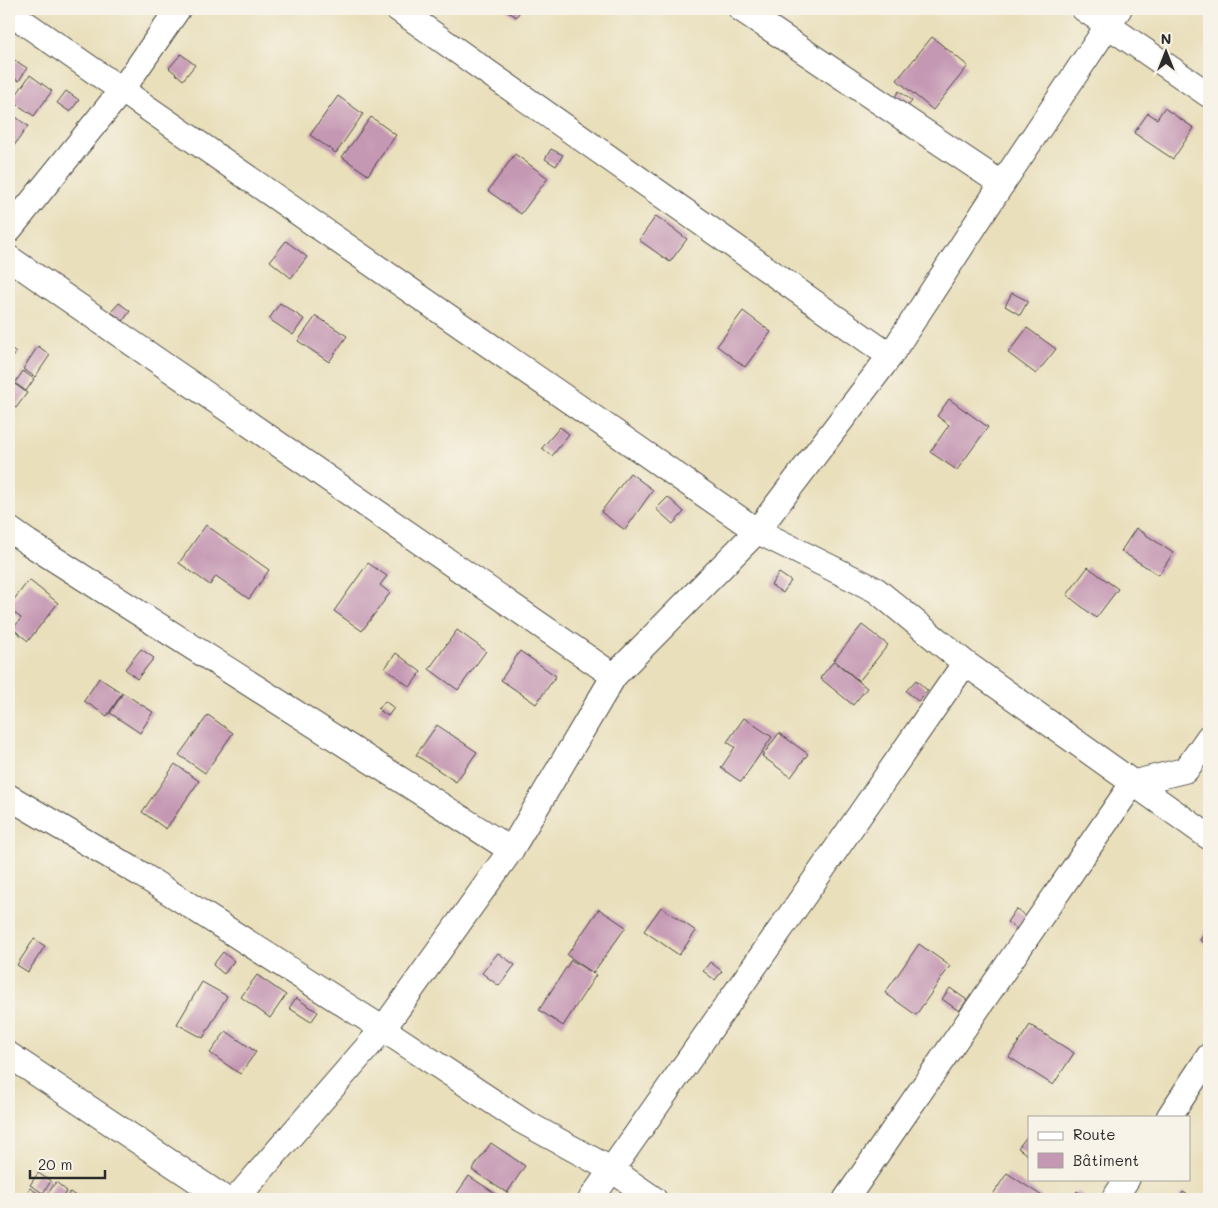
<svg xmlns="http://www.w3.org/2000/svg" width="1218" height="1208" viewBox="0 0 1218 1208" font-family="Mali,sans-serif">
<style>
.building{fill:#c497b3}
.lines{fill:none;stroke-linecap:round;stroke-linejoin:round}
.street-casing{stroke:#484641;stroke-width:27}
.street{stroke:#fff;stroke-width:25}
</style>
<rect width="100%" height="100%" fill="#f7f3e8"/>
<filter id="ink" filterUnits="userSpaceOnUse"><feTurbulence type="fractalNoise" baseFrequency=".02" numOctaves="2"/><feDisplacementMap in="SourceGraphic" scale="10" xChannelSelector="R" yChannelSelector="G"/><feConvolveMatrix kernelMatrix="1 2 1 2 8 2 1 2 1" color-interpolation-filters="sRGB"/></filter>
<filter id="wash" filterUnits="userSpaceOnUse"><feTurbulence type="fractalNoise" baseFrequency=".0096" numOctaves="4" result="noise"/><feDisplacementMap in="SourceGraphic" scale="20" xChannelSelector="R" yChannelSelector="G"/><feGaussianBlur stdDeviation="1.12" result="paint"/><feColorMatrix in="noise" values="0 0 0 0 0 0 0 0 0 0 0 0 0 0 0 0 0 1.4 0 .05"/><feComposite in="paint" operator="in"/></filter>
<g filter="url(#wash)">
<rect width="100%" height="100%" fill="#e9dfbb"/>
<g id="blocks">
<g class="building">
<polygon points="505,9 522,9 516,17"/>
<polygon points="932,37 968,66 933,110 897,80"/>
<polygon points="181,54 195,65 183,80 169,68"/>
<polygon points="13,59 27,68 19,81 9,74 9,66"/>
<polygon points="30,75 52,91 34,116 12,101"/>
<polygon points="66,91 79,100 70,112 57,103"/>
<polygon points="899,91 912,101 904,111 892,101"/>
<polygon points="338,96 363,114 336,153 310,135"/>
<polygon points="1164,108 1194,128 1173,159 1134,133 1148,113 1157,119"/>
<polygon points="9,112 28,126 11,150 9,149"/>
<polygon points="371,117 396,135 368,175 342,157"/>
<polygon points="551,149 563,155 556,166 545,159"/>
<polygon points="515,154 548,178 521,214 488,191"/>
<polygon points="656,216 687,239 670,262 639,240"/>
<polygon points="286,241 307,257 291,278 270,261"/>
<polygon points="1012,293 1028,301 1020,315 1005,306"/>
<polygon points="119,303 130,311 123,321 111,312"/>
<polygon points="280,303 304,319 293,335 269,319"/>
<polygon points="743,311 771,332 745,367 717,346"/>
<polygon points="316,316 347,336 329,362 298,341"/>
<polygon points="1027,328 1056,349 1036,374 1008,353"/>
<polygon points="38,346 50,355 35,377 23,369"/>
<polygon points="9,348 16,353 9,363"/>
<polygon points="23,371 34,379 26,391 15,383"/>
<polygon points="9,380 27,393 16,408 9,403"/>
<polygon points="949,399 988,427 957,470 930,452 949,425 937,416"/>
<polygon points="560,427 569,434 552,456 542,448"/>
<polygon points="630,473 653,490 625,530 601,512"/>
<polygon points="668,497 684,512 673,524 656,509"/>
<polygon points="206,525 269,570 249,599 216,576 210,585 179,563"/>
<polygon points="1136,528 1173,553 1159,575 1121,551"/>
<polygon points="368,563 387,576 380,585 390,593 362,631 334,611"/>
<polygon points="1088,567 1118,589 1096,618 1067,595"/>
<polygon points="779,573 791,581 783,593 771,585"/>
<polygon points="29,580 58,603 28,641 13,629 21,618 9,609 9,606"/>
<polygon points="862,625 888,645 859,681 834,660"/>
<polygon points="457,630 486,651 458,690 429,669"/>
<polygon points="141,649 154,658 137,679 125,669"/>
<polygon points="520,651 556,676 536,704 501,680"/>
<polygon points="396,653 421,672 410,687 385,668"/>
<polygon points="834,661 867,688 853,705 820,678"/>
<polygon points="99,678 122,693 107,716 84,701"/>
<polygon points="916,680 928,691 918,701 906,691"/>
<polygon points="123,693 153,712 140,733 110,713"/>
<polygon points="385,701 394,708 388,716 378,709"/>
<polygon points="208,715 233,733 205,773 179,755"/>
<polygon points="744,718 772,737 741,782 721,768 735,747 727,742"/>
<polygon points="437,725 477,752 456,782 416,755"/>
<polygon points="779,733 808,754 791,777 762,756"/>
<polygon points="175,764 199,781 166,829 142,812"/>
<polygon points="661,907 696,931 679,955 644,931"/>
<polygon points="599,909 626,927 593,973 567,955"/>
<polygon points="1016,909 1029,918 1020,931 1007,922"/>
<polygon points="1209,926 1209,946 1200,940"/>
<polygon points="34,939 45,946 28,972 17,965"/>
<polygon points="919,944 950,966 916,1015 885,993"/>
<polygon points="223,952 234,961 224,974 213,965"/>
<polygon points="498,953 515,965 499,986 482,973"/>
<polygon points="571,960 596,975 563,1026 539,1010"/>
<polygon points="710,962 722,971 715,980 703,971"/>
<polygon points="257,975 286,995 270,1018 241,997"/>
<polygon points="202,982 227,996 203,1038 177,1024"/>
<polygon points="950,988 967,1000 959,1011 942,999"/>
<polygon points="296,998 318,1012 311,1022 289,1008"/>
<polygon points="1030,1025 1074,1053 1053,1085 1009,1057"/>
<polygon points="226,1031 256,1052 240,1074 210,1053"/>
<polygon points="1029,1134 1029,1156 1018,1148"/>
<polygon points="491,1143 525,1166 507,1193 472,1170"/>
<polygon points="38,1173 51,1181 43,1193 30,1185"/>
<polygon points="1007,1173 1042,1196 1040,1199 990,1199"/>
<polygon points="469,1176 499,1196 497,1199 453,1199"/>
<polygon points="56,1182 67,1191 61,1199 53,1199 47,1195"/>
<polygon points="30,1188 46,1199 22,1199"/>
<polygon points="1077,1191 1085,1196 1083,1199 1074,1199 1072,1197"/>
<polygon points="70,1192 80,1199 65,1199"/>
<polygon points="1183,1192 1194,1199 1179,1199"/>
</g>
</g>
</g>
<g filter="url(#ink)">
<use href="#blocks" fill-opacity="0" stroke="#484641" stroke-width="1"/>
<g class="lines">
<defs>
<g id="street">
<polyline points="398,9 890,356"/>
<polyline points="741,9 1002,184"/>
<polyline points="1084,9 1209,95"/>
<polyline points="9,12 757,531 876,590 965,663 1209,837"/>
<polyline points="9,230 122,90 178,9"/>
<polyline points="9,258 614,676"/>
<polyline points="9,529 29,543 511,850"/>
<polyline points="9,797 139,873 383,1029 522,1121 612,1170 654,1199"/>
<polyline points="9,1055 225,1199"/>
<polyline points="1169,1117 1209,1056"/>
<polyline points="236,1199 383,1029 511,850 614,676 757,531 890,356 1002,184 1119,9"/>
<polyline points="591,1199 803,897 965,663"/>
<polyline points="846,1199 1133,783 1186,770 1209,737"/>
<polyline points="1114,1199 1127,1179"/>
</g>
</defs>
<use href="#street" class="street-casing"/>
<use href="#street" class="street"/>
</g>
</g>
<rect width="1218" height="1208" fill="none" stroke="#f7f3e8" stroke-width="30"/>
<rect x="1028" y="1116" width="162" height="65" fill="#f7f3e8" stroke="#a5a39c"/>
<rect x="1038" y="1132" width="25" height="8" fill="#ffffff" stroke="#a5a39c"/>
<text x="1073" y="1140" font-size="15" fill="#2b2b2b">Route</text>
<rect x="1038" y="1153" width="25" height="15" fill="#c497b3" stroke="#a5a39c"/>
<text x="1073" y="1166" font-size="15" fill="#2b2b2b">Bâtiment</text>
<g transform="translate(1166 52)" stroke="#f7f3e8" stroke-width="4" paint-order="stroke">
<path d="M0-4L9 19L0 12L-9 19Z" fill="#2b2b2b"/>
<text y="-8" font-size="14" font-weight="bold" text-anchor="middle" fill="#2b2b2b">N</text>
</g>
<path d="M30 1170v8h75v-8" fill="none" stroke="#2b2b2b" stroke-width="2.5"/>
<text x="38" y="1170" font-size="15" fill="#2b2b2b" stroke="#f7f3e8" stroke-width="4" paint-order="stroke">20 m</text>
</svg>
